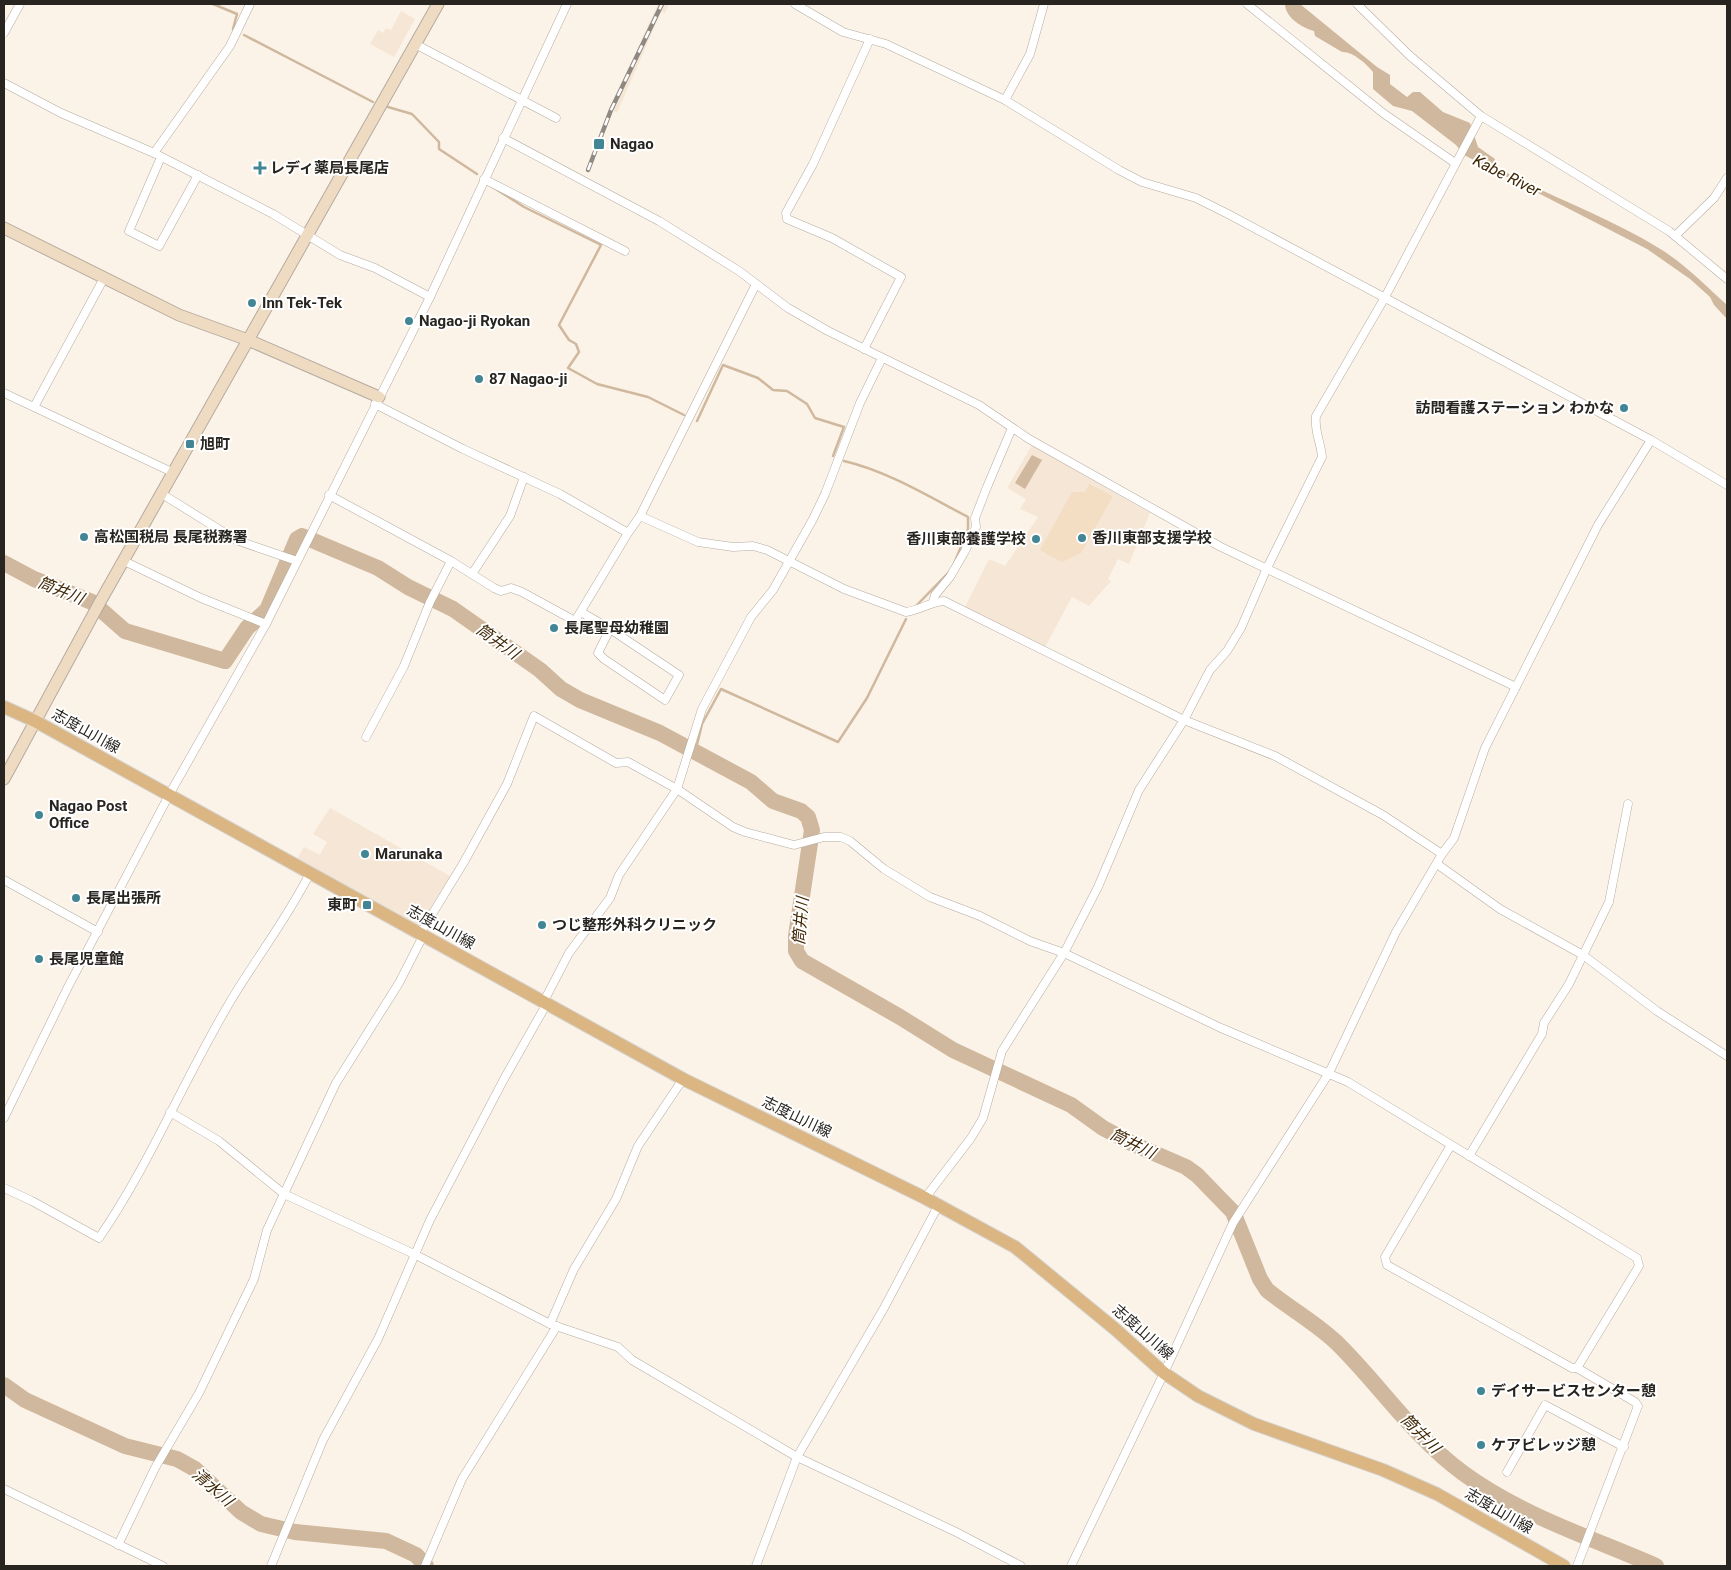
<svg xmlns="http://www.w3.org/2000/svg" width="1731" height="1570" viewBox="0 0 1731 1570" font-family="Roboto,'Noto Sans JP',sans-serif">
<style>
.built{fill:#f5e6d5}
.green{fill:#f3ddc3}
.water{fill:#cfb89d}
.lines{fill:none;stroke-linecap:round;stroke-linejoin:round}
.stream{stroke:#cfb89d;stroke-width:2.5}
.river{stroke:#cfb89d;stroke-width:16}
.street-casing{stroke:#b4aba1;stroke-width:9}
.secondary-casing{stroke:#b4aba1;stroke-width:13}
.primary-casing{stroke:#d4d3d2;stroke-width:14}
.street{stroke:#fff;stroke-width:8}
.secondary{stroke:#eedbc1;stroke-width:11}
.primary{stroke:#dcb682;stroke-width:12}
.rail-casing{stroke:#8f8981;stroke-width:4.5}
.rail{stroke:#fff;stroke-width:2.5;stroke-dasharray:8;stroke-linecap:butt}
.poi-dot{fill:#428695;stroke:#fff;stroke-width:2}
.labels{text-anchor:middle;stroke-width:4;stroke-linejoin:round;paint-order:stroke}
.poi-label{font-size:15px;font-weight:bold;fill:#282420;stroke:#fff;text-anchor:start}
.street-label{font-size:15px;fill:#282420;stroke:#fff}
.water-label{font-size:16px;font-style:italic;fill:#412805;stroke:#fff}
</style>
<rect width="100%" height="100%" fill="#fcf3e8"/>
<g class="built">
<polygon points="658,4 669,4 665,13 661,12 617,113 610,109"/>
<polygon points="401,11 415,19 394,57 370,44 378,30 383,33 386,28 391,30"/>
<polygon points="1032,445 1150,513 1129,564 1118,559 1108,579 1111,581 1089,606 1072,597 1045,647 965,607 989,559 1005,566 1038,517 1020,509 1026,499 1007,488"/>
<polygon points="330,808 450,876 420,925 416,927 297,859 304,847 320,855 327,842 313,834"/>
</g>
<polygon class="green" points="1089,484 1113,496 1081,553 1062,562 1040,550 1072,492 1085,492"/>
<g class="water">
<path d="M1285,4H1300L1377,67L1390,75V84L1407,97L1413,92H1420L1443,112L1470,123L1478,147L1495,159L1494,166C1547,196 1605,215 1657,247C1684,263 1705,285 1727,305V319L1714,305L1710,297L1690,279L1647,249L1464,155L1456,145L1412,111L1393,106L1373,89V72C1367,64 1352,51 1342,52L1315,36L1314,31C1302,28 1285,17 1285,4Z"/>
<polygon points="1032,455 1042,460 1025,489 1015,483"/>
</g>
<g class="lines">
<g class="stream">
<polyline points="213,4 237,14 233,29"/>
<polyline points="244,35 373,102"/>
<polyline points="388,107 412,114 439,142 439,149 477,174"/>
<polyline points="491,186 524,207 601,245 559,325 569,340 576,344 579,352 568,368 597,384 648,397 684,415"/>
<polyline points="697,421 723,365 758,378 773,390 787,391 807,404 815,418 844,427 833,456"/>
<path d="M844,461C887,471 928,496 968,517V529L954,564"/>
<polyline points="914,608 950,571"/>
<polyline points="695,753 702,724 721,689 838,742 867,698 906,619"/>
</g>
<g class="river">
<path d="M4,563L34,579L92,602L125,631L225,661L247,628L267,610L297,539L302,536L378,568L408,587L453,609L540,670L561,689L580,700L660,733L751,782L773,801L801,811L808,817L812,830L796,936V951L802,961L900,1017L953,1050L1071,1105L1103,1128L1133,1144L1186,1167L1197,1175L1233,1212L1260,1279L1267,1290C1290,1309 1318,1324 1339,1345C1382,1388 1413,1436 1463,1473C1520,1515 1592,1538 1656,1566"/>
<polyline points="4,1385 25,1400 125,1446 177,1459 195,1469 241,1512 261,1524 295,1532 386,1541 416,1555 426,1566"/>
</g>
<defs>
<g id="street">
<polyline points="795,4 843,32 886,44 1005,100 1119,170 1142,182 1196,198 1228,214 1651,440 1598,525 1485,748 1454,838 1442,854 1396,932 1329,1073 1233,1223 1164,1373 1071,1566"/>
<polyline points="1247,4 1383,113 1455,163"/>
<polyline points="1357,4 1409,55 1481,116 1669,231 1727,279"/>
<polyline points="4,33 20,4"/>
<polyline points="415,44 556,118"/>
<polyline points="4,83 61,113 154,153 273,214 340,255 375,268 430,297"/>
<polyline points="1005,100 1030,54 1044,4"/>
<polyline points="503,138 659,221 739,271 788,308 828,331 979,405 1029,439 1221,547 1516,687"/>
<polyline points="154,153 230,46 250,4"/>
<polyline points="161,157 129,231 159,246 198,175"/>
<polyline points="484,179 625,251"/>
<polyline points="1675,236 1714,198 1727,178"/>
<polyline points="864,349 901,277 832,238 787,219 786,213 813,164 870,39"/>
<polyline points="4,393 174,473"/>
<path d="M375,404L463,449L560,494L628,533L640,516L698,542L733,547L753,546L767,550L844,589L906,612C920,610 930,602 944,601L1184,720L1275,756L1383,815L1442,854"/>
<polyline points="34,407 104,278"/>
<polyline points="1651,440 1727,485"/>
<polyline points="162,494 236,540 297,561"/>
<polyline points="329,495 451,561 494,588 501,591 511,588 522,592 575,621 628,533"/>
<polyline points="640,516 756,284"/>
<polyline points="124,561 201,598 266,624"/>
<polyline points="472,574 510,516 524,477"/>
<polyline points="933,602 935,595 950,577 965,551 976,527 975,518 987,487 1012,428"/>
<polyline points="581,612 610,629 679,675 665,700 604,659 598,653 610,629"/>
<polyline points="366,737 404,666 430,602 451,561"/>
<polyline points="1437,864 1500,909 1583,955 1657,1011 1727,1056"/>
<polyline points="4,880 98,932"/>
<polyline points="420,934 464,862 507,784 534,716 616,763 628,762 677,789 733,827 745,832 794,845 824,837 841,837 850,841 884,869 930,897 980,916 1030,941 1064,953 1221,1028 1348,1082 1637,1258 1639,1266 1577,1368 1635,1402 1638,1406 1577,1566"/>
<polyline points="543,1003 569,953 610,898 619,875 677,789 702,709 751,617 773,590 813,519 825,494 860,403 882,358"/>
<polyline points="170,1112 219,1141 284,1194 414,1254 550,1324 618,1347 632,1360 797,1457 956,1532 1021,1566"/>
<polyline points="4,1118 68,987 169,795 266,624 307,542 430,297 567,4"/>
<polyline points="1451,1145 1385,1257 1387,1265 1572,1368 1577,1368"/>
<polyline points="1469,1156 1542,1034 1544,1023 1569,984 1609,902 1628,804"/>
<path d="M4,1188L32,1201L99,1238C150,1164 184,1079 230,1002C256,958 287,919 310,873"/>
<path d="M925,1198L971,1138L983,1118L1002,1051L1064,953L1098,887L1139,790L1184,720L1210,670L1227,651L1241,628L1267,568L1322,457C1321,443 1314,431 1316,416L1384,299L1481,116"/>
<polyline points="550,1324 574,1269 616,1199 638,1146 683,1079"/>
<polyline points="1507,1472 1545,1405 1624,1447"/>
<polyline points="4,1489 163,1566"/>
<polyline points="118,1545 155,1468 199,1393 254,1279 267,1230 336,1083 399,983 423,936"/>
<polyline points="271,1566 323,1440 378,1339 430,1220 504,1079 546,1005"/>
<polyline points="425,1566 462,1479 557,1326"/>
<polyline points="756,1566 797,1457 884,1308 938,1206"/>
</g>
<g id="secondary">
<polyline points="4,228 179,315 248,340 379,397"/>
<polyline points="4,779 100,602 438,4"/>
</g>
<polyline id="primary" points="4,707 35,721 683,1079 925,1198 1015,1247 1115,1329 1164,1373 1198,1396 1254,1424 1383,1470 1437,1494 1564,1566"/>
</defs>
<use href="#street" class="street-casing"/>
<use href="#secondary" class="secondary-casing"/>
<use href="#primary" class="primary-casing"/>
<use href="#street" class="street"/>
<use href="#secondary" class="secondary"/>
<use href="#primary" class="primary"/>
<defs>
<polyline id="rail" points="588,170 611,110 662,4"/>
</defs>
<use href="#rail" class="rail-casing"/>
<use href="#rail" class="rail"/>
</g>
<g class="poi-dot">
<rect x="593" y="138" width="12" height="12" rx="2.5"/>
<path d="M257.5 160.5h5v5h5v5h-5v5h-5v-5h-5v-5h5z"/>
<circle cx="252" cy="303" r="5"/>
<circle cx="409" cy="321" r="5"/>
<circle cx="479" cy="379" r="5"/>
<circle cx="1624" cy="408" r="5"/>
<rect x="185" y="439" width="10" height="10" rx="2.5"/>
<circle cx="84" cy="537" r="5"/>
<circle cx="1082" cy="538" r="5"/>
<circle cx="1036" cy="539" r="5"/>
<circle cx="554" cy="628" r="5"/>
<circle cx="39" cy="815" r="5"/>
<circle cx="365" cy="854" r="5"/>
<circle cx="76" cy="898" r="5"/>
<rect x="362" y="900" width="10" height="10" rx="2.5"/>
<circle cx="542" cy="925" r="5"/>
<circle cx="39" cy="959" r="5"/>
<circle cx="1481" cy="1391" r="5"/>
<circle cx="1481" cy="1445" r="5"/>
</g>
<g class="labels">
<g class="poi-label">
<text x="610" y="149">Nagao</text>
<text x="270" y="173">レディ薬局長尾店</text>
<text x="262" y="308">Inn Tek-Tek</text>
<text x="419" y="326">Nagao-ji Ryokan</text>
<text x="489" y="384">87 Nagao-ji</text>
<text x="1614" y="413" text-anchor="end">訪問看護ステーション わかな</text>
<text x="200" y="449">旭町</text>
<text x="94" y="542">高松国税局 長尾税務署</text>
<text x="1092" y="543">香川東部支援学校</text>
<text x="1026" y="544" text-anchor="end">香川東部養護学校</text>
<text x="564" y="633">長尾聖母幼稚園</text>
<text x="49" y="811">Nagao Post<tspan x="49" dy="17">Office</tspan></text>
<text x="375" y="859">Marunaka</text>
<text x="86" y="903">長尾出張所</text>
<text x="357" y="910" text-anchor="end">東町</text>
<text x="552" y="930">つじ整形外科クリニック</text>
<text x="49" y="964">長尾児童館</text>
<text x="1491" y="1396">デイサービスセンター憩</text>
<text x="1491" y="1450">ケアビレッジ憩</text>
</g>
<g class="street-label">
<text transform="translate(86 731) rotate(29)" y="5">志度山川線</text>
<text transform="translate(441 927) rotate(29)" y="5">志度山川線</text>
<text transform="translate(797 1117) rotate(26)" y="5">志度山川線</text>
<text transform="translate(1143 1332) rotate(41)" y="5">志度山川線</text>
<text transform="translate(1499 1511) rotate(30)" y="5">志度山川線</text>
</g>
<g class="water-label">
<text transform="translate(1507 175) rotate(27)" y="6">Kabe River</text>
<text transform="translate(61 590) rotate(22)" y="6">筒井川</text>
<text transform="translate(498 641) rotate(36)" y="6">筒井川</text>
<text transform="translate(800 921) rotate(-85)" y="6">筒井川</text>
<text transform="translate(1133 1143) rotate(26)" y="6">筒井川</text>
<text transform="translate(1421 1433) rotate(45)" y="6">筒井川</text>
<text transform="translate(213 1487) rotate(41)" y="6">清水川</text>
</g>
</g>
<rect width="1731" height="1570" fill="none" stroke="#282420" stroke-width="10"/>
</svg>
